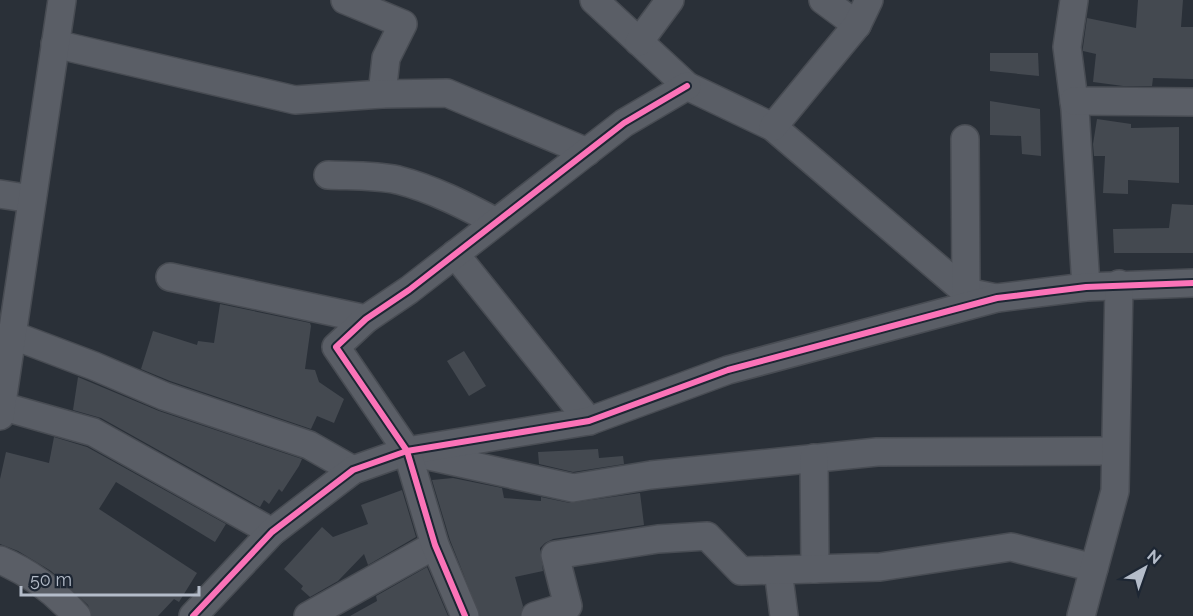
<svg xmlns="http://www.w3.org/2000/svg" width="1193" height="616" viewBox="0 0 1193 616" font-family="Raleway,sans-serif">
<style>
.building{fill:#444950}
.lines{fill:none;stroke-linecap:round;stroke-linejoin:round}
.minor-casing{stroke:#484c53;stroke-width:30}
.minor{stroke:#5a5e66;stroke-width:27}
.cycleway-casing{stroke:#1d2633;stroke-width:10}
.cycleway{stroke:#fb73b8;stroke-width:6}
</style>
<rect width="100%" height="100%" fill="#2a3038"/>
<g class="building">
<polygon points="1138,0 1183,0 1181,27 1193,27 1193,79 1153,78 1152,86 1123,86 1093,82 1096,54 1083,51 1083,47 1087,18 1136,28"/>
<polygon points="990,53 1038,53 1039,76 990,71"/>
<polygon points="990,101 1040,109 1041,156 1022,154 1021,136 990,135"/>
<polygon points="1097,119 1131,124 1131,128 1179,127 1179,183 1128,180 1128,194 1103,193 1105,156 1094,156 1093,144"/>
<polygon points="1172,204 1193,205 1193,253 1114,253 1113,229 1169,228"/>
<polygon points="220,304 310,323 311,326 305,369 315,370 319,382 344,399 334,423 317,416 311,429 170,381 141,369 153,331 197,345 198,341 214,343"/>
<polygon points="464,351 486,386 469,396 447,361"/>
<polygon points="78,377 159,411 302,459 299,466 282,492 279,489 269,504 264,500 260,507 101,418 73,410"/>
<polygon points="54,437 87,447 226,524 215,542 116,482 99,509 197,573 179,602 174,599 158,616 92,616 88,605 51,571 18,551 0,544 0,479 6,452 49,463"/>
<polygon points="598,449 599,458 623,456 624,464 573,472 539,464 538,452"/>
<polygon points="453,478 502,488 504,498 541,501 541,497 570,503 640,493 644,525 553,539 545,543 540,548 543,571 515,577 523,606 520,616 480,616 450,540 432,480"/>
<polygon points="402,490 416,537 368,565 364,554 338,581 310,597 301,589 303,586 284,569 322,527 333,537 368,524 361,505"/>
<polygon points="427,567 448,616 350,616 377,601 376,596"/>
</g>
<g class="lines">
<defs>
<g id="minor">
<polyline points="345,0 403,24 386,58 382,94"/>
<polyline points="594,0 687,86 773,127 966,292 996,298"/>
<polyline points="823,0 857,25"/>
<polyline points="1074,0 1067,47 1075,109 1086,287"/>
<polyline points="639,42 670,0"/>
<polyline points="55,44 295,100 382,94 447,93 587,152"/>
<polyline points="1074,101 1193,102"/>
<polyline points="773,127 857,25 869,0"/>
<polyline points="965,139 966,292"/>
<path d="M328,175C351,176 375,175 398,180C433,189 464,205 496,222"/>
<polyline points="0,194 32,199"/>
<polyline points="455,254 589,421"/>
<polyline points="170,277 366,319"/>
<polyline points="12,335 94,366 164,396 309,445 353,470"/>
<polyline points="1,406 93,432 272,532"/>
<polyline points="0,416 62,0"/>
<polyline points="420,454 573,488 651,475 877,452 1115,451"/>
<polyline points="814,458 815,569"/>
<path d="M0,560C29,572 56,593 77,616"/>
<polyline points="778,570 784,616"/>
<polyline points="193,616 272,532 353,470 407,451 589,421 728,370 997,298 1086,287 1193,283"/>
<polyline points="308,616 435,545"/>
<polyline points="465,616 435,545 407,451 336,347 366,319 409,290 624,123 687,86"/>
<polyline points="535,616 568,606 555,555 658,539 707,536 741,571 880,567 1011,547 1094,568"/>
<polyline points="1081,616 1115,491 1119,284"/>
</g>
</defs>
<use href="#minor" class="minor-casing"/>
<use href="#minor" class="minor"/>
<defs>
<g id="cycleway">
<polyline points="193,616 272,532 353,470 407,451 589,421 728,370 997,298 1086,287 1193,283"/>
<polyline points="465,616 435,545 407,451 336,347 366,319 409,290 624,123 687,86"/>
</g>
</defs>
<use href="#cycleway" class="cycleway-casing"/>
<use href="#cycleway" class="cycleway"/>
</g>
<g transform="translate(1145 568) rotate(40)" stroke="#1d2633" stroke-width="4.5" paint-order="stroke">
<path d="M0-4.5L10 22L0 15L-10 22Z" fill="#b4bcc9"/>
<text y="-9" font-size="16" font-weight="bold" text-anchor="middle" fill="#b4bcc9">N</text>
</g>
<path d="M21 586v9h178v-9" fill="none" stroke="#b4bcc9" stroke-width="3"/>
<text x="30" y="586" font-size="18" fill="#b4bcc9" stroke="#1d2633" stroke-width="4.5" paint-order="stroke">50 m</text>
</svg>
